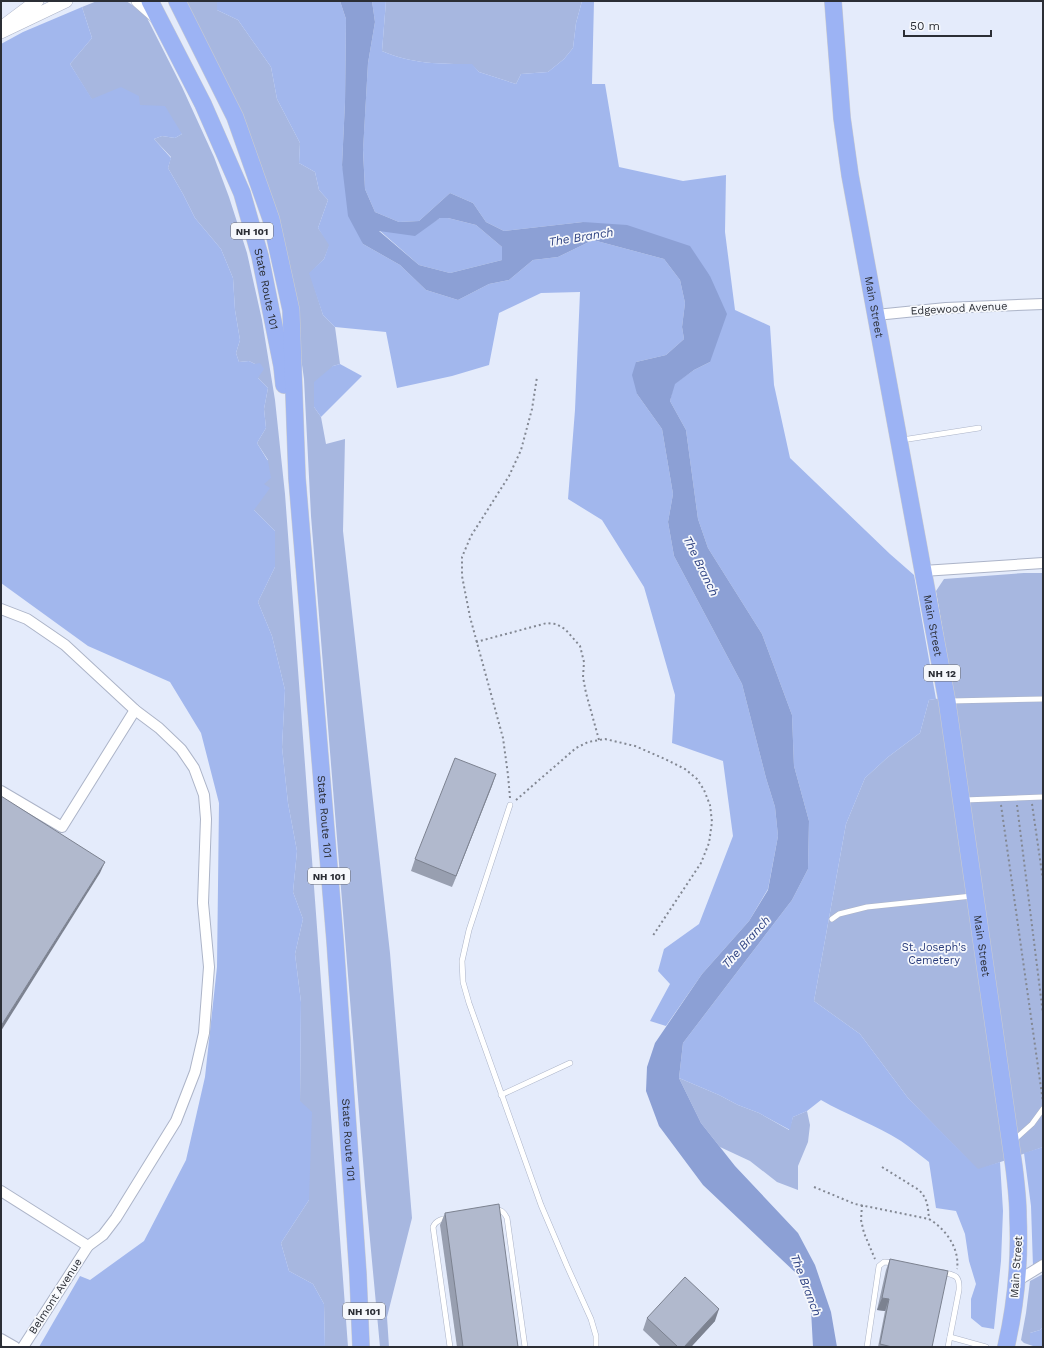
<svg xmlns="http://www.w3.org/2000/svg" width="1044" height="1348" viewBox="0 0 1044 1348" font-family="'Work Sans',sans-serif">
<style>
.green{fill:#a7b7e0}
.forest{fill:#a2b7ed}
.water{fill:#8ca0d5;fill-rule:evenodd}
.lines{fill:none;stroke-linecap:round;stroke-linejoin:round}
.service-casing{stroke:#acb4c8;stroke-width:6}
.minor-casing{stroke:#acb4c8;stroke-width:12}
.tertiary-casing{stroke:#acb4c8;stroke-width:14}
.trunk-casing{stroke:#cccdcf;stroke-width:18}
.path{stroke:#838893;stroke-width:2;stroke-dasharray:2 3;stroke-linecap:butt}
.service{stroke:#fff;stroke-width:5}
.minor{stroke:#fff;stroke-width:10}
.tertiary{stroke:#fff;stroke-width:13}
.trunk{stroke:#9cb3f4;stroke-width:17}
.wall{fill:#989fb0}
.shaded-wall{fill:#7c8290}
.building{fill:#b1b9cd;stroke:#7c8290}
.labels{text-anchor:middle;stroke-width:3.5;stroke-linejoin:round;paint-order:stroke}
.shield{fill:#f6f8fc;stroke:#686b71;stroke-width:1}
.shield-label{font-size:10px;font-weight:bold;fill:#2b2e35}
.street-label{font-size:11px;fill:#2b2e35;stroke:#f6f8fc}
.park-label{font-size:11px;fill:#283b7b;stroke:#f6f8fc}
.water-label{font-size:12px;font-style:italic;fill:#304484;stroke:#f6f8fc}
</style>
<rect width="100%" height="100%" fill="#e4ebfb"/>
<g class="green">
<polygon points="97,1 126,1 139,9 147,18 182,87 214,157 229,197 247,253 262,320 275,400 285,494 348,1347 325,1347 324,1304 313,1284 289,1271 281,1243 309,1200 300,1101 301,1002 295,954 303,919 293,892 297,851 288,803 282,747 285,690 272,636 258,602 275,567 275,531 254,510 183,505 268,460 257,443 266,428 264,409 268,388 258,378 255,364 249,361 239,362 236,353 240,340 235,310 233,278 221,249 195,218 183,194 168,168 171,157 154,139 162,136 175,138 182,134 140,105 92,100 70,64 92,38 82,7"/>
<polygon points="184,1 217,1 217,10 238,20 271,67 277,99 300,143 299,163 315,172 319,190 328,200 318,228 330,244 324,259 310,273 323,315 335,327 340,364 333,366 314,407 321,417 326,444 345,439 343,531 390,953 412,1218 387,1317 389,1347 380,1347 365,1186 311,516 304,379 292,294"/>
<path d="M386,1H582L576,23L573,48L564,59L548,72L521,74L516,84L479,72L471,64C441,64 411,64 382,51Z"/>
<polygon points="1024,573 1043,573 1043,1147 978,1170 908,1098 860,1034 814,1001 846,824 865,778 888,757 920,733 929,700 954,696 936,591 944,579"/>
<polygon points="679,1078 719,1095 738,1105 759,1113 789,1130 793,1117 807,1111 810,1125 808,1142 798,1166 798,1190 777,1182 750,1161 720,1147 701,1123"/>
<polygon points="1043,1274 1043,1327 1040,1330 1030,1333 1030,1345 1024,1343 1021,1340 1026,1313 1030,1281"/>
</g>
<g class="forest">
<polygon points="217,1 340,1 346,19 345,102 342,165 363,244 400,265 426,290 458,300 489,284 509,280 533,260 558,257 593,240 664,259 680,280 685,303 682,327 684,339 666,355 636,362 637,394 662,429 673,494 668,522 674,556 742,684 766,778 775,807 778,836 768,889 749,921 702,974 666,1026 650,1021 670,984 658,971 664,949 699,924 733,836 723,761 672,743 675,695 644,587 602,520 568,499 575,410 580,292 541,293 499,313 489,365 452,376 397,388 386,332 335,327 323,315 309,273 324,259 329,245 318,228 328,200 319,190 315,172 299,163 300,143 277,99 271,67 238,20 217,10"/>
<path d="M372,1H386L382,51C411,64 441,64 472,64L479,72L516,84L521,74L548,72L564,59L573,48L576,23L582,1H594L592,84H605L619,167L683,181L726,175L725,232L735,310L770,326L774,385L790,458L890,554L914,575L936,699L929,700L920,733L888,757L865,778L846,824L814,1001L860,1034L908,1098L978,1169L1000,1162L1003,1211L1001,1261L994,1329L982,1327L971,1318V1299L976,1284L969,1261L965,1234L956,1211L936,1208L929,1162C920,1155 911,1148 901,1141C876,1125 847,1115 821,1100L807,1111L793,1117L790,1130L759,1113L738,1105L719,1095L679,1078L683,1043L792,900L808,869L809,821L794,766L792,715L762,634L708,548L698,519L686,430L670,401L674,384L694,370L710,362V276L583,222L504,231L486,222L473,203L450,193L419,221L399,222L375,212L365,189L363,150L368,63L375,22Z"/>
<polygon points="82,7 92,38 70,64 92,99 121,87 139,96 140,105 165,106 182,134 175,138 162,136 154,139 171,158 168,168 183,194 195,218 221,249 233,278 235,310 240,340 236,353 239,362 249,361 255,364 260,363 264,369 258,378 268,388 264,409 266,428 257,443 268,461 271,478 264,484 270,488 254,510 275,531 275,567 258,602 272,636 285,690 282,747 288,803 297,851 293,892 303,919 295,954 301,1002 300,1101 312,1112 309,1200 281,1243 289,1271 313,1284 324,1304 325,1347 39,1347 80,1276 90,1280 144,1241 186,1160 205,1077 217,967 219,803 201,733 170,682 88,646 1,583 1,44 23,32"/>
<polygon points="440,218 448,218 476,225 502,247 502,260 450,273 419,265 379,230 387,231 430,224"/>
<polygon points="340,364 362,376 321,417 314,407 314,382 333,366"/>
<polygon points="1043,1147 1043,1261 1033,1267 1031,1206 1024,1153"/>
<polygon points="1043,1327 1043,1347 1036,1347 1030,1345 1030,1333 1040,1330"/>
</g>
<path class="water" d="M340,1H372L375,22L368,63L363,151L365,189L375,212L399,222L419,221L450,193L473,203L486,222L504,231L583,222L627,225L690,246L710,276L727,314L710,362L694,370L675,384L670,401L686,430L698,519L708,548L762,634L792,715L794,766L809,821L808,869L792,900L683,1043L679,1078L701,1123L735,1166L798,1233L815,1265L831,1312L837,1347H813L811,1310L798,1275L703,1185L659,1126L646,1091L647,1067L655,1043L702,974L749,921L768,890L778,836L775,807L766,778L742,684L674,556L668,522L673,494L662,429L637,394L632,375L636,362L666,355L684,339L682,327L685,303L680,280L664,259L593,240L558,257L533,260L509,280L489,284L458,300L426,290L400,265L363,244L348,216L342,165L345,102L346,19ZM440,218H448L476,225L502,247V260L450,273L419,265L379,231L415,236Z"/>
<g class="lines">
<defs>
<g id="service">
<polyline points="902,440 979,428"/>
<polyline points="950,701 1043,699"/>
<polyline points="964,800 1043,797"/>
<polyline points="510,805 469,930 462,961 463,982 469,1003 541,1205 567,1266 591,1319 596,1336 596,1347"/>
<polyline points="832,919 839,914 867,907 972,896"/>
<polyline points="501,1095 570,1063"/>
<polyline points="1013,1141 1032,1124 1043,1109"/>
<path d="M494,1210C501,1209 504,1212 507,1218L525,1347"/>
<path d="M449,1218C442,1219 436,1220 433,1227L450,1347"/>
<path d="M941,1272C954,1275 960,1274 959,1290L948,1347"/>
<polyline points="950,1337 986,1347"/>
<polyline points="867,1347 879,1266 884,1262 895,1263"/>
</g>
<g id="minor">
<polyline points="876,315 946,308 1043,304"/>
<polyline points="923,571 1043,563"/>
<polyline points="1,609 27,619 65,645 135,710 159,728 181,749 194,768 204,795 206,819 203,903 209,967 204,1033 195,1072 176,1121 116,1218 103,1235 88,1246 23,1347"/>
<polyline points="1,791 62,827 135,710"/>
<polyline points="1,1191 88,1246"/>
<polyline points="1017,1281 1043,1265"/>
<polyline points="1,1339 15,1347"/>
</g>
<g id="tertiary">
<polyline points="138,1 155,16"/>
<polyline points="5,25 37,1"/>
<polyline points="1,32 66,1"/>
</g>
<g id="trunk">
<path id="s1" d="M150,1L203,104L242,193L260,256L282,366L284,385"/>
<path id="s2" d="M177,1L235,117L271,219L291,310L297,478L335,940L358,1275L361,1347"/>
<path id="s3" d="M833,1L842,118L850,175L947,701L1014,1167C1016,1183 1018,1200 1018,1216C1020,1260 1016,1304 1006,1347"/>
</g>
</defs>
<use href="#service" class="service-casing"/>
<use href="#minor" class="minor-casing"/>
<use href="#tertiary" class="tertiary-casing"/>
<use href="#trunk" class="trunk-casing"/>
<g class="path">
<polyline points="476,642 547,623 556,624 565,629 580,646 584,662 583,677 586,693 599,740"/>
<polyline points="510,798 508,775 503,738 470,617 462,576 462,557 471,536 509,476 521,450 532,409 537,377"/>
<polyline points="516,800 576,748 588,742 605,739 635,746 665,759 685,769 697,779 704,790 710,805 712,822 709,843 701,863 652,937"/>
<polyline points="1032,804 1043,880"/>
<polyline points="1001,805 1043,1102"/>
<polyline points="1017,805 1043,1014"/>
<path d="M882,1167L919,1190C928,1199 928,1208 929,1219"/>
<path d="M814,1187L855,1204L929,1219C946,1229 960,1249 957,1269"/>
<polyline points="862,1205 861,1220 864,1233 875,1259"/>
</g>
<use href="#service" class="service"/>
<use href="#minor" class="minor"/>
<use href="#tertiary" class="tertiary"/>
<use href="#trunk" class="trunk"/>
</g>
<g class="wall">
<polygon points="496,774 452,887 411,871 415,859"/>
<polygon points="445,1213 518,1347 457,1347 440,1225"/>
<polygon points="890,1259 932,1347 878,1347 885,1311 877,1310 886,1270"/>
<polygon points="647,1318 715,1321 691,1347 661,1347 643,1330"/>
</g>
<g class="shaded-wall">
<polygon points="496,774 492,786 452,887 456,876"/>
<polygon points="105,862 100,873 1,1031 1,1026"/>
<polygon points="882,1298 889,1299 885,1311 877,1310"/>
<polygon points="719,1309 715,1321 691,1347 684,1347"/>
</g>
<g class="building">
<polygon points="455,758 496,774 456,876 415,859"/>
<polygon points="1,796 105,862 1,1026"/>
<polygon points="499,1204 518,1347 463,1347 445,1213"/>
<polygon points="890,1259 948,1271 932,1347 892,1347 880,1344 889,1299 882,1298"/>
<polygon points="685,1277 719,1309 684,1347 678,1347 647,1318"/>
</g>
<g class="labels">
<g class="shield">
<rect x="231" y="223" width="42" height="16" rx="3"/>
<rect x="924" y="665" width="36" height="16" rx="3"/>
<rect x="308" y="868" width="42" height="16" rx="3"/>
<rect x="343" y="1303" width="42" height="16" rx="3"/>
</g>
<g class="shield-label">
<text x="252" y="235">NH 101</text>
<text x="942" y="677">NH 12</text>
<text x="329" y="880">NH 101</text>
<text x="364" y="1315">NH 101</text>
</g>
<g class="street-label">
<text dy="4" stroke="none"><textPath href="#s1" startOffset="312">State Route 101</textPath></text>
<text dy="4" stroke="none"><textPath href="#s3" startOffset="309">Main Street</textPath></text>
<text transform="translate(959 308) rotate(-3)" y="4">Edgewood Avenue</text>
<text dy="4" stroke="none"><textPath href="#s3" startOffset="633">Main Street</textPath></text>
<text dy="4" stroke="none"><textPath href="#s2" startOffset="839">State Route 101</textPath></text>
<text dy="4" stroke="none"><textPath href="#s3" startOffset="957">Main Street</textPath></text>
<text dy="4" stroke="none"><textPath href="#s2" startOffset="1163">State Route 101</textPath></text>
<text transform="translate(1016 1267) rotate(-86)" y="4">Main Street</text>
<text transform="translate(55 1296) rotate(-57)" y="4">Belmont Avenue</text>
</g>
<g class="park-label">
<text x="934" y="951">St. Joseph's<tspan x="934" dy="13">Cemetery</tspan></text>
</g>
<g class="water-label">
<text transform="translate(581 237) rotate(-9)" y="4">The Branch</text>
<text transform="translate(701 566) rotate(64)" y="4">The Branch</text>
<text transform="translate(746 942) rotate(-48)" y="4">The Branch</text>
<text transform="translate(806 1285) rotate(69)" y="4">The Branch</text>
</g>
</g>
<rect width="1044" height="1348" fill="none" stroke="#2b2e35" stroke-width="4"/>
<path d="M904 30v6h87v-6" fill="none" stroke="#2b2e35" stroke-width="2"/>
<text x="910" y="30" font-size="12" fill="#2b2e35" stroke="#f6f8fc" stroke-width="3" paint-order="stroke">50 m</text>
</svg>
